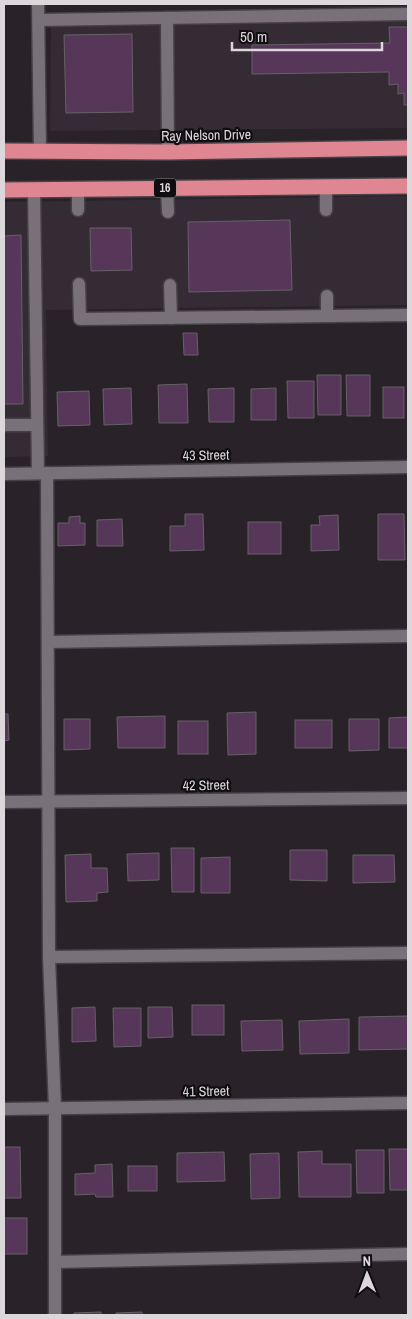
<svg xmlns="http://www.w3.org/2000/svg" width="412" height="1319" viewBox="0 0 412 1319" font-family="'Archivo Narrow',sans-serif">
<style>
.built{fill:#342b35}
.building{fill:#573759;stroke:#676067}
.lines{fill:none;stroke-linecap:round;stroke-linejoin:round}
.minor-casing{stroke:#464146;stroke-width:15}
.highway-casing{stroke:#464146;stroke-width:18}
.minor{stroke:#787179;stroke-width:12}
.highway{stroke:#df8692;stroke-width:15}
.labels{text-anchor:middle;stroke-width:4.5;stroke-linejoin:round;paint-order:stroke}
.shield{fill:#100d10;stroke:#9e9a9e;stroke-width:1}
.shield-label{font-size:12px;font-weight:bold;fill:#dbd7db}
.street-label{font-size:14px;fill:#dbd7db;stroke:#100d10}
</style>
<rect width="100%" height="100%" fill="#292329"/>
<g class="built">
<polygon points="408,19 408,128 50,131 51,24"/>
<polygon points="408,196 408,305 46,310 48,456 4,457 4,202"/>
</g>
<g class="building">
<polygon points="389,27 408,27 408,105 404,105 404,93 398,94 398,84 389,85 389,72 252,74 252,45 390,43"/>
<polygon points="132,34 133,112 66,113 64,35"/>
<polygon points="290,220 292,290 189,292 188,222"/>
<polygon points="90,228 131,228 132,270 91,271"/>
<polygon points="21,235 23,404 4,404 4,236"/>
<polygon points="183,333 197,333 198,355 184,355"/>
<polygon points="317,375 341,375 341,415 318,415"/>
<polygon points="346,375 370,375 370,416 347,416"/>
<polygon points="287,381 314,381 314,418 288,418"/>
<polygon points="187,384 188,423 159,423 158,385"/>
<rect x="383" y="387" width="21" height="31"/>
<polygon points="131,388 132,424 104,425 103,389"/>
<polygon points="234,388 234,422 209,422 208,389"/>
<polygon points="276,388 276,420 251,420 251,389"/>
<polygon points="89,391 90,425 58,426 57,392"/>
<polygon points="185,514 203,514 204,550 170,551 170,526 185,526"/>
<polygon points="378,514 404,514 405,560 378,560"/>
<polygon points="338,515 339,550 311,551 311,525 320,525 319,516"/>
<polygon points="80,516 80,523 85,523 85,545 58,546 58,523 69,523 69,517"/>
<polygon points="122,519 123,546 97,546 97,520"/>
<rect x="248" y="522" width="33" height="32"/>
<polygon points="256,712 256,754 228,755 227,713"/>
<polygon points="4,714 8,714 9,740 4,741"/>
<polygon points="165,716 165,748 118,748 117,717"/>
<polygon points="408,717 408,748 389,748 389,718"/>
<polygon points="64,719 90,719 90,749 64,750"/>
<polygon points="349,719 379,719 379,750 349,751"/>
<rect x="295" y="720" width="37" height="28"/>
<rect x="178" y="721" width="30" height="33"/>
<polygon points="171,848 194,848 194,892 172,892"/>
<polygon points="290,850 327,850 327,881 290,880"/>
<polygon points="159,853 159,880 128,881 127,854"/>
<polygon points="91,854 91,868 107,868 108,892 97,893 97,901 66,902 65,855"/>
<polygon points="353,855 394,855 395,882 353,883"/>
<polygon points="230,857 230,893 201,893 201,858"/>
<rect x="192" y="1005" width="32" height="30"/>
<polygon points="95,1007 96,1041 72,1042 72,1008"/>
<polygon points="148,1007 172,1007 173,1037 148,1038"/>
<polygon points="113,1008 141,1008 141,1046 114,1047"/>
<polygon points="408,1016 408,1049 359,1050 359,1017"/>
<polygon points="349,1019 349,1053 300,1054 299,1021"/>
<polygon points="282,1020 283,1050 242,1051 241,1021"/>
<polygon points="4,1147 20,1147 21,1198 4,1198"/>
<polygon points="389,1149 408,1149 408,1190 390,1190"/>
<polygon points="356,1150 384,1150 384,1193 357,1193"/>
<polygon points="322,1151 322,1164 351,1164 351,1197 299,1197 298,1152"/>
<polygon points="224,1152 225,1181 177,1182 177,1153"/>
<polygon points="279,1153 280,1198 251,1199 250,1154"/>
<polygon points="112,1164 113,1197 96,1197 95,1194 75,1195 75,1174 95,1173 95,1165"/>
<rect x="128" y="1166" width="29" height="25"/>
<rect x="4" y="1218" width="23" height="36"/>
<polygon points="101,1312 101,1315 74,1315 74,1313"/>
<polygon points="142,1312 142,1315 116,1315 116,1313"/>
</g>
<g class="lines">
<defs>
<g id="minor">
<polyline points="38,4 40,152"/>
<polyline points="167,18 168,152"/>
<polyline points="39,20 408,14"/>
<polyline points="326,186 326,210"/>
<polyline points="167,188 168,212"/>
<polyline points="78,189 78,210"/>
<polyline points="34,190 38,473"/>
<polyline points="79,284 80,319 408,315"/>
<polyline points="170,285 171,318"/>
<polyline points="327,296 327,316"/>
<polyline points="4,425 37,425"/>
<polyline points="47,473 49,957 55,1108 55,1262 408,1254"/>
<polyline points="4,474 408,467"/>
<polyline points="48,642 408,636"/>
<polyline points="4,802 408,798"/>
<polyline points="49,957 408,953"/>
<polyline points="4,1109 408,1103"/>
<polyline points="55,1262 55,1315"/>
</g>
<g id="highway">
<polyline points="4,151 168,152 408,148"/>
<polyline points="4,190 408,186"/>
</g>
</defs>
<use href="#minor" class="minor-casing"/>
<use href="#highway" class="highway-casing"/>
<use href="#minor" class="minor"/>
<use href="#highway" class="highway"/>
</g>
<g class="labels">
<rect class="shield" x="154" y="178.5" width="22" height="19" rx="4"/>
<g class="shield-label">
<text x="165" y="192">16</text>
</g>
<g class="street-label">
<text transform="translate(206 135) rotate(-1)" y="5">Ray Nelson Drive</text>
<text transform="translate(206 455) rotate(-1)" y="5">43 Street</text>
<text transform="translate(206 785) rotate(-1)" y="5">42 Street</text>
<text transform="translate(206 1091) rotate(-1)" y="5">41 Street</text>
</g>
</g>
<rect width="412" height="1319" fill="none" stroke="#dbd7db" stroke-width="10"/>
<g transform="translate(367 1274) rotate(359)" stroke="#100d10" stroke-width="4" paint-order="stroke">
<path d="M0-4L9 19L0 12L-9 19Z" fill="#dbd7db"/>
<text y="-8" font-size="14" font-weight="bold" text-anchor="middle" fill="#dbd7db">N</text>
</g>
<path d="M232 42v8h150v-8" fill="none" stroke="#dbd7db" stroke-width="2.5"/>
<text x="240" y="42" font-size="15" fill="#dbd7db" stroke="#100d10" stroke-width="4" paint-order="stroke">50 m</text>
</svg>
